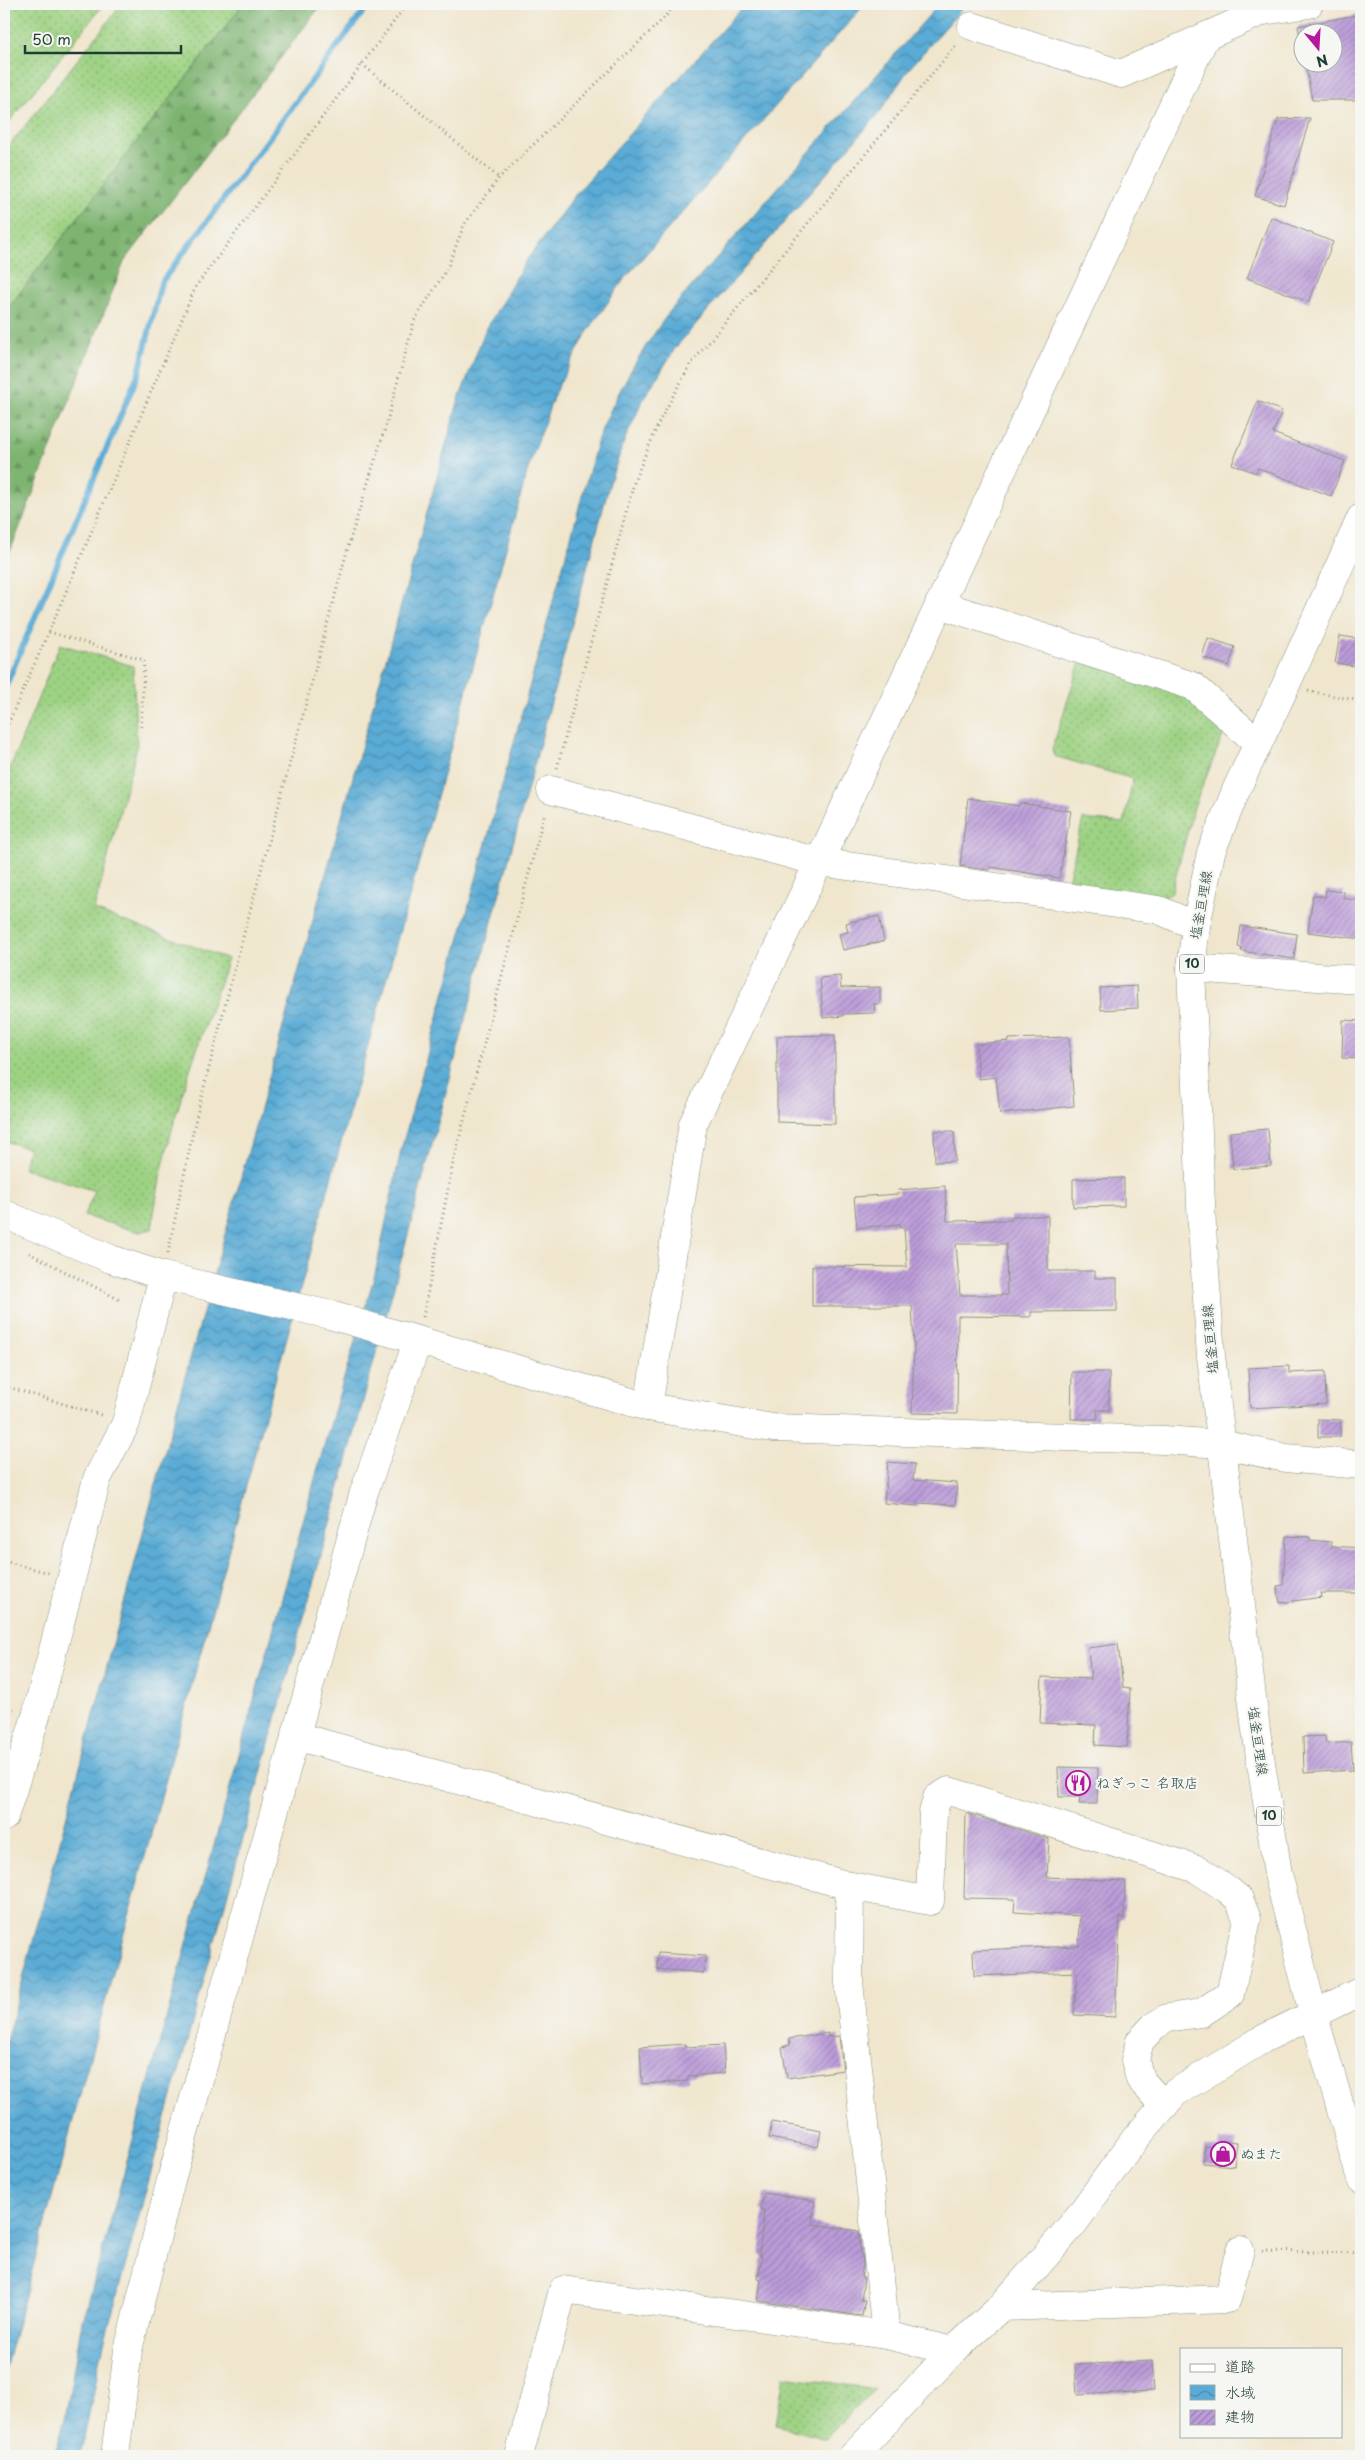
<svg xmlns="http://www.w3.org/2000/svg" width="1365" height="2460" viewBox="0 0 1365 2460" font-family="'Playpen Sans','Klee One',sans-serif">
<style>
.grass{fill:url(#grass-dots);stroke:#5e885c}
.forest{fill:url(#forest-firs);stroke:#4e7852}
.water{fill:url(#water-waves);stroke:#3c7484}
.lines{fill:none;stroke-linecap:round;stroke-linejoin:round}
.stream{stroke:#5aabd5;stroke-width:6}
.building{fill:url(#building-hatch);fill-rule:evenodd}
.minor-casing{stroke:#889281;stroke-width:29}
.major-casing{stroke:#889281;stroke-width:29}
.path{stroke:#889281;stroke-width:3;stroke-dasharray:1 4;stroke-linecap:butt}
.minor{stroke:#fff;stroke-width:28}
.major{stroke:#fff;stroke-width:28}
.labels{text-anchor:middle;stroke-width:4.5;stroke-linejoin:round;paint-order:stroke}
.shield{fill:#f6f6f2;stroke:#60746d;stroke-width:1}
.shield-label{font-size:12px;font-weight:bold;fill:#1f3d34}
.street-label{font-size:14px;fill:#1f3d34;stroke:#f6f6f2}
.poi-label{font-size:14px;fill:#1f3d34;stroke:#f6f6f2;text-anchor:start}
</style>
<defs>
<pattern id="grass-dots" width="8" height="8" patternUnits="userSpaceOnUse" patternTransform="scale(1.25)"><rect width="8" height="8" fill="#9ed283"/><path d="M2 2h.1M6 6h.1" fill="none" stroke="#80ac6c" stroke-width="1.8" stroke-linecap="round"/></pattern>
<pattern id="forest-firs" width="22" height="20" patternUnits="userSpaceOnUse" patternTransform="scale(1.25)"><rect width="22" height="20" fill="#7eb471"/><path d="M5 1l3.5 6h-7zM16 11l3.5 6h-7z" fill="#67945e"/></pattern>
<pattern id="water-waves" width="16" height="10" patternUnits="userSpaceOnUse" patternTransform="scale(1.25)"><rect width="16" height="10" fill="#5aabd5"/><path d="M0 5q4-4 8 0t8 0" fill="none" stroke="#4a8cae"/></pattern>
<pattern id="building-hatch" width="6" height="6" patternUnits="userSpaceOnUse" patternTransform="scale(1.25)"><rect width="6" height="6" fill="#bc9bd9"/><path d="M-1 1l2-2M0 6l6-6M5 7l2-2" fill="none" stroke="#9880b1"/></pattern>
</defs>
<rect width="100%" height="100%" fill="#f6f6f2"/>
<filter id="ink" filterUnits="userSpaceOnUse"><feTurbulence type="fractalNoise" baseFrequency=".02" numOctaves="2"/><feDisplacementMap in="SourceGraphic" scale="10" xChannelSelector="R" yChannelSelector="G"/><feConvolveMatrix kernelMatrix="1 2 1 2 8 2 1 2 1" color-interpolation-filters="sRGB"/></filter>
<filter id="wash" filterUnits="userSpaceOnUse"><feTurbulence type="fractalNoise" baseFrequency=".0096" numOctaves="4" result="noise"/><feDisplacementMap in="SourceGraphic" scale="20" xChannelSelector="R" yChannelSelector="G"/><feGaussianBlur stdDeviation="1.12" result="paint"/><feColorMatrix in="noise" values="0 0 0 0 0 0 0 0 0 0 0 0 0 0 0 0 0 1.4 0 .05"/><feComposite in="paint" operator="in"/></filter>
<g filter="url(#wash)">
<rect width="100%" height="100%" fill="#f0e6ce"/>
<g class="grass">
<polygon points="4,4 104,4 4,128"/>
<polygon points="122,4 243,4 9,307 4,321 4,152"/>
<path d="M60,644L133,666L137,747L94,910L228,959C198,1047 163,1136 152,1229L139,1232L84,1216L95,1191L23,1168L29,1148L4,1141V783Z"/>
<polygon points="1080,662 1175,685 1226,728 1194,807 1171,894 1161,898 1067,885 1083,819 1124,823 1133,779 1054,756 1052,749"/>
<polygon points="784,2376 875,2389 825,2439 776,2425"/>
</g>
<polygon class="forest" points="243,4 322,4 124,262 4,567 4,321 9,307"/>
<g class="water">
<polygon points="745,4 865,4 625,278 588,331 555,392 528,469 266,1413 4,2373 4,2049 182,1388 458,402 485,331 526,261 575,195"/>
<path d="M939,4H966L908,70L880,112L676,347L643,400L625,439L611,479L350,1450L104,2343L80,2456H54L65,2419L80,2332L325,1442L375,1274L401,1150L598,439C618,389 639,354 670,311Z"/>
</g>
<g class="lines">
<polyline class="stream" points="4,690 139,372 161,283 369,4"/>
</g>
<g id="blocks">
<g class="building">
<polygon points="1361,14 1361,100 1312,100 1305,62 1332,62 1332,32 1302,32 1302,49 1298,26"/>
<polygon points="1310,118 1284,205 1255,196 1278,119"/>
<polygon points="1271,217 1333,242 1309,302 1247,278"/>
<polygon points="1258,401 1282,411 1273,433 1345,461 1331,496 1258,468 1256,473 1232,464"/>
<polygon points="1340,636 1361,639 1361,667 1335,663"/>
<polygon points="1208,638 1235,647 1229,666 1202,657"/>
<polygon points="968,798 1019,806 1020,803 1071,811 1059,878 990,867 989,870 960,866"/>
<polygon points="1326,890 1344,892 1343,898 1361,901 1361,939 1308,932 1313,895 1325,897"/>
<polygon points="879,916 884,941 843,950 839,934 848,932 846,923"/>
<polygon points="1241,926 1297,934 1294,959 1241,951 1242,948 1238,947"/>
<polygon points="840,976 841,988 880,987 880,1004 874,1004 875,1013 843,1014 843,1016 823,1018 820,978"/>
<polygon points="1137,986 1138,1008 1101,1010 1100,988"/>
<polygon points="1343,1020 1361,1021 1361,1059 1342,1058"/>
<polygon points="835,1035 835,1124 777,1122 777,1036"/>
<polygon points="1069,1037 1074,1106 1000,1114 996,1077 979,1079 976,1044 1009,1041 1009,1039"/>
<polygon points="1268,1129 1271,1166 1233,1169 1230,1132"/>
<polygon points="934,1131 954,1131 955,1161 935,1162"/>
<polygon points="1124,1178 1124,1206 1073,1207 1073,1179"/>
<path d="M945,1186L947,1221L1011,1220V1216H1048V1271H1095V1278H1117V1311L1031,1312V1317L958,1316L957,1414L912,1413L914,1345L912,1306H812V1266L907,1267L904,1228H901L900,1224L857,1228L854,1197L899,1194L898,1190ZM956,1244H1006L1007,1295H960Z"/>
<polygon points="1289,1366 1289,1373 1325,1371 1326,1404 1250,1408 1248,1368"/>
<polygon points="1072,1372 1109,1372 1109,1410 1097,1410 1098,1419 1071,1419"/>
<polygon points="1318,1419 1341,1420 1340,1437 1318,1437"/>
<polygon points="888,1462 915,1464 913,1480 957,1483 955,1505 917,1503 917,1506 884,1503"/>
<polygon points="1286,1536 1310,1537 1310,1540 1331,1542 1331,1546 1361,1548 1361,1574 1358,1574 1357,1593 1321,1593 1322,1597 1280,1603 1277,1586 1283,1585"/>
<polygon points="1118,1644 1123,1688 1130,1689 1127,1747 1095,1745 1096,1725 1040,1723 1042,1677 1091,1679 1088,1648"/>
<polygon points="1325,1736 1326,1744 1351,1742 1353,1770 1304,1773 1303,1737"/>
<polygon points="1058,1767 1098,1768 1097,1804 1079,1804 1080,1797 1059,1797"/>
<polygon points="966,1813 1049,1839 1047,1877 1125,1881 1124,1918 1120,1918 1115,2017 1074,2015 1077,1972 974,1976 973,1950 1079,1946 1080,1916 1014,1912 1015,1899 964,1898"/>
<polygon points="658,1953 705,1956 704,1973 657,1969"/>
<polygon points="828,2033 828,2037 839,2036 843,2070 787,2078 782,2047 790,2045 789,2039"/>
<polygon points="686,2044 686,2047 723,2045 725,2073 688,2076 688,2081 642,2084 640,2047"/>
<polygon points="772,2122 821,2131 818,2147 769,2138"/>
<polygon points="1219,2140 1237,2142 1234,2166 1203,2163 1205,2146 1218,2148"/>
<polygon points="764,2193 815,2201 812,2224 859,2231 860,2254 862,2255 863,2264 861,2277 864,2279 861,2300 865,2300 862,2316 758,2301 761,2280 758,2279 762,2256 759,2256 764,2210 761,2209"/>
<polygon points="1152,2361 1154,2391 1077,2395 1075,2365"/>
</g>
</g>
</g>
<g filter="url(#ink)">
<use href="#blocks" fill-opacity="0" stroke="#889281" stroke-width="1"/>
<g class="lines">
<defs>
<g id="minor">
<polyline points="972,26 1121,74 1263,11 1309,4"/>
<polyline points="939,604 1193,686 1258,743"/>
<polyline points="551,790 819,862 1159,910 1196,926"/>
<polyline points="1191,968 1361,980"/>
<polyline points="4,1214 111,1259 163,1276 330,1315 648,1407 773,1428 1164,1440 1220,1444 1286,1458 1361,1465"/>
<polyline points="648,1407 693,1124 819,862 1205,37"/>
<polyline points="295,1736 850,1886 930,1901 933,1813 937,1798 949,1791 1197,1869 1227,1889 1239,1899 1247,1919 1230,1994 1201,2013 1167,2018 1154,2026 1140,2041 1135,2060 1140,2079 1164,2106"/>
<polyline points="4,1817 36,1716 97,1479 126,1423 163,1276"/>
<polyline points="850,1886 849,1982 886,2335"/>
<polyline points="1001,2307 1227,2299 1240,2250"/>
<polyline points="115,2456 128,2350 171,2180 364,1492 418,1340"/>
<polyline points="519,2456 563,2290 886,2335 953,2351"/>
<polyline points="853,2456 953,2351 1001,2307 1074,2223 1135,2139 1175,2093 1263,2039 1361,1991"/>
</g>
<polyline id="major" points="1361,518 1285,687 1237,788 1211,852 1196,926 1191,968 1202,1228 1211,1356 1256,1730 1278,1874 1313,2013 1361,2179"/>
</defs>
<use href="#minor" class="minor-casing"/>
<use href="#major" class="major-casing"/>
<g class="path">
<polyline points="362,64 499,178"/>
<polyline points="49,632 144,660 141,730"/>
<polyline points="1308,691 1361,701"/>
<polyline points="4,733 54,620 196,286 407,4"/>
<polyline points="557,768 635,479 660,420 690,365 957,44"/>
<polyline points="29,1253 120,1300"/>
<polyline points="168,1253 195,1122 235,967 350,540 386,425 414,321 447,269 464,225 499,178 664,18 675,4"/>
<polyline points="423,1317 454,1158 545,812"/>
<polyline points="4,1386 104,1416"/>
<polyline points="4,1561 49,1573"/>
<polyline points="4,1706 14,1709"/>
<polyline points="1262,2251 1361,2253"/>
</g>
<use href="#minor" class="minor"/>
<use href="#major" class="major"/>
</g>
</g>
<defs>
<symbol id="restaurant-ring" viewBox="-11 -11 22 22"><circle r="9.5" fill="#f6f6f2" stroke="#b5179e" stroke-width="1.5"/><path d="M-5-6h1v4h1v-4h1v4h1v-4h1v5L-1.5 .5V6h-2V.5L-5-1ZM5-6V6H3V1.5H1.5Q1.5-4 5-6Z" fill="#b5179e"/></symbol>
<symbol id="shop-ring" viewBox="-11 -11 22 22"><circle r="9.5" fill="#f6f6f2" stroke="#b5179e" stroke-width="1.5"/><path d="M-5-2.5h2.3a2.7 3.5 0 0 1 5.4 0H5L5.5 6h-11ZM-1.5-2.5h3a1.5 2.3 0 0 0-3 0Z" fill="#b5179e"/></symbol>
</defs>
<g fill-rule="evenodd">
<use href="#restaurant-ring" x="1064" y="1769" width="28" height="28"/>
<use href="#shop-ring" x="1209" y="2140" width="28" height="28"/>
</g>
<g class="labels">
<g class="shield">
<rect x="1179.5" y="954.5" width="25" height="19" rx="4"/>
<rect x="1256.5" y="1806.5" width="25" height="19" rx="4"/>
</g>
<g class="shield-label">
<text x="1192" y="968">10</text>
<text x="1269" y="1820">10</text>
</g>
<g class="street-label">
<text transform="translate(1201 905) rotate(-80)" y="5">塩釜亘理線</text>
<text transform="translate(1210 1339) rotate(-95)" y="5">塩釜亘理線</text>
<text transform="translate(1258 1741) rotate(82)" y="5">塩釜亘理線</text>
</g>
<g class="poi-label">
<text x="1096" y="1788">ねぎっこ 名取店</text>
<text x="1240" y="2159">ぬまた</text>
</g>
</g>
<rect width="1365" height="2460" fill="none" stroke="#f6f6f2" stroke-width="20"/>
<rect x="1180" y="2348" width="162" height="90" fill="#f6f6f2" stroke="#a0aca6"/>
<rect x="1190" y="2364" width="25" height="8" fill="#ffffff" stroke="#a0aca6"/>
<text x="1225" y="2372" font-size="15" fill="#1f3d34">道路</text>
<rect x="1190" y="2385" width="25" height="15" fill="url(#water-waves)" stroke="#a0aca6"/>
<text x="1225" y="2398" font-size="15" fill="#1f3d34">水域</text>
<rect x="1190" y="2410" width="25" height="15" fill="url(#building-hatch)" stroke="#a0aca6"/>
<text x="1225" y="2422" font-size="15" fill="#1f3d34">建物</text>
<g transform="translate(1318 48) rotate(162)"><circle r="24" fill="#f6f6f2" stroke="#a0aca6"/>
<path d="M0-4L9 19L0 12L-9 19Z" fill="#b5179e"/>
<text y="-8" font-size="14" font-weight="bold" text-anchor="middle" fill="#1f3d34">N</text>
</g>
<path d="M25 45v8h156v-8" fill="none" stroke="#1f3d34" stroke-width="2.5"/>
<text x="32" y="45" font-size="15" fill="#1f3d34" stroke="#f6f6f2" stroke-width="4" paint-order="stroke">50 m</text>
</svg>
